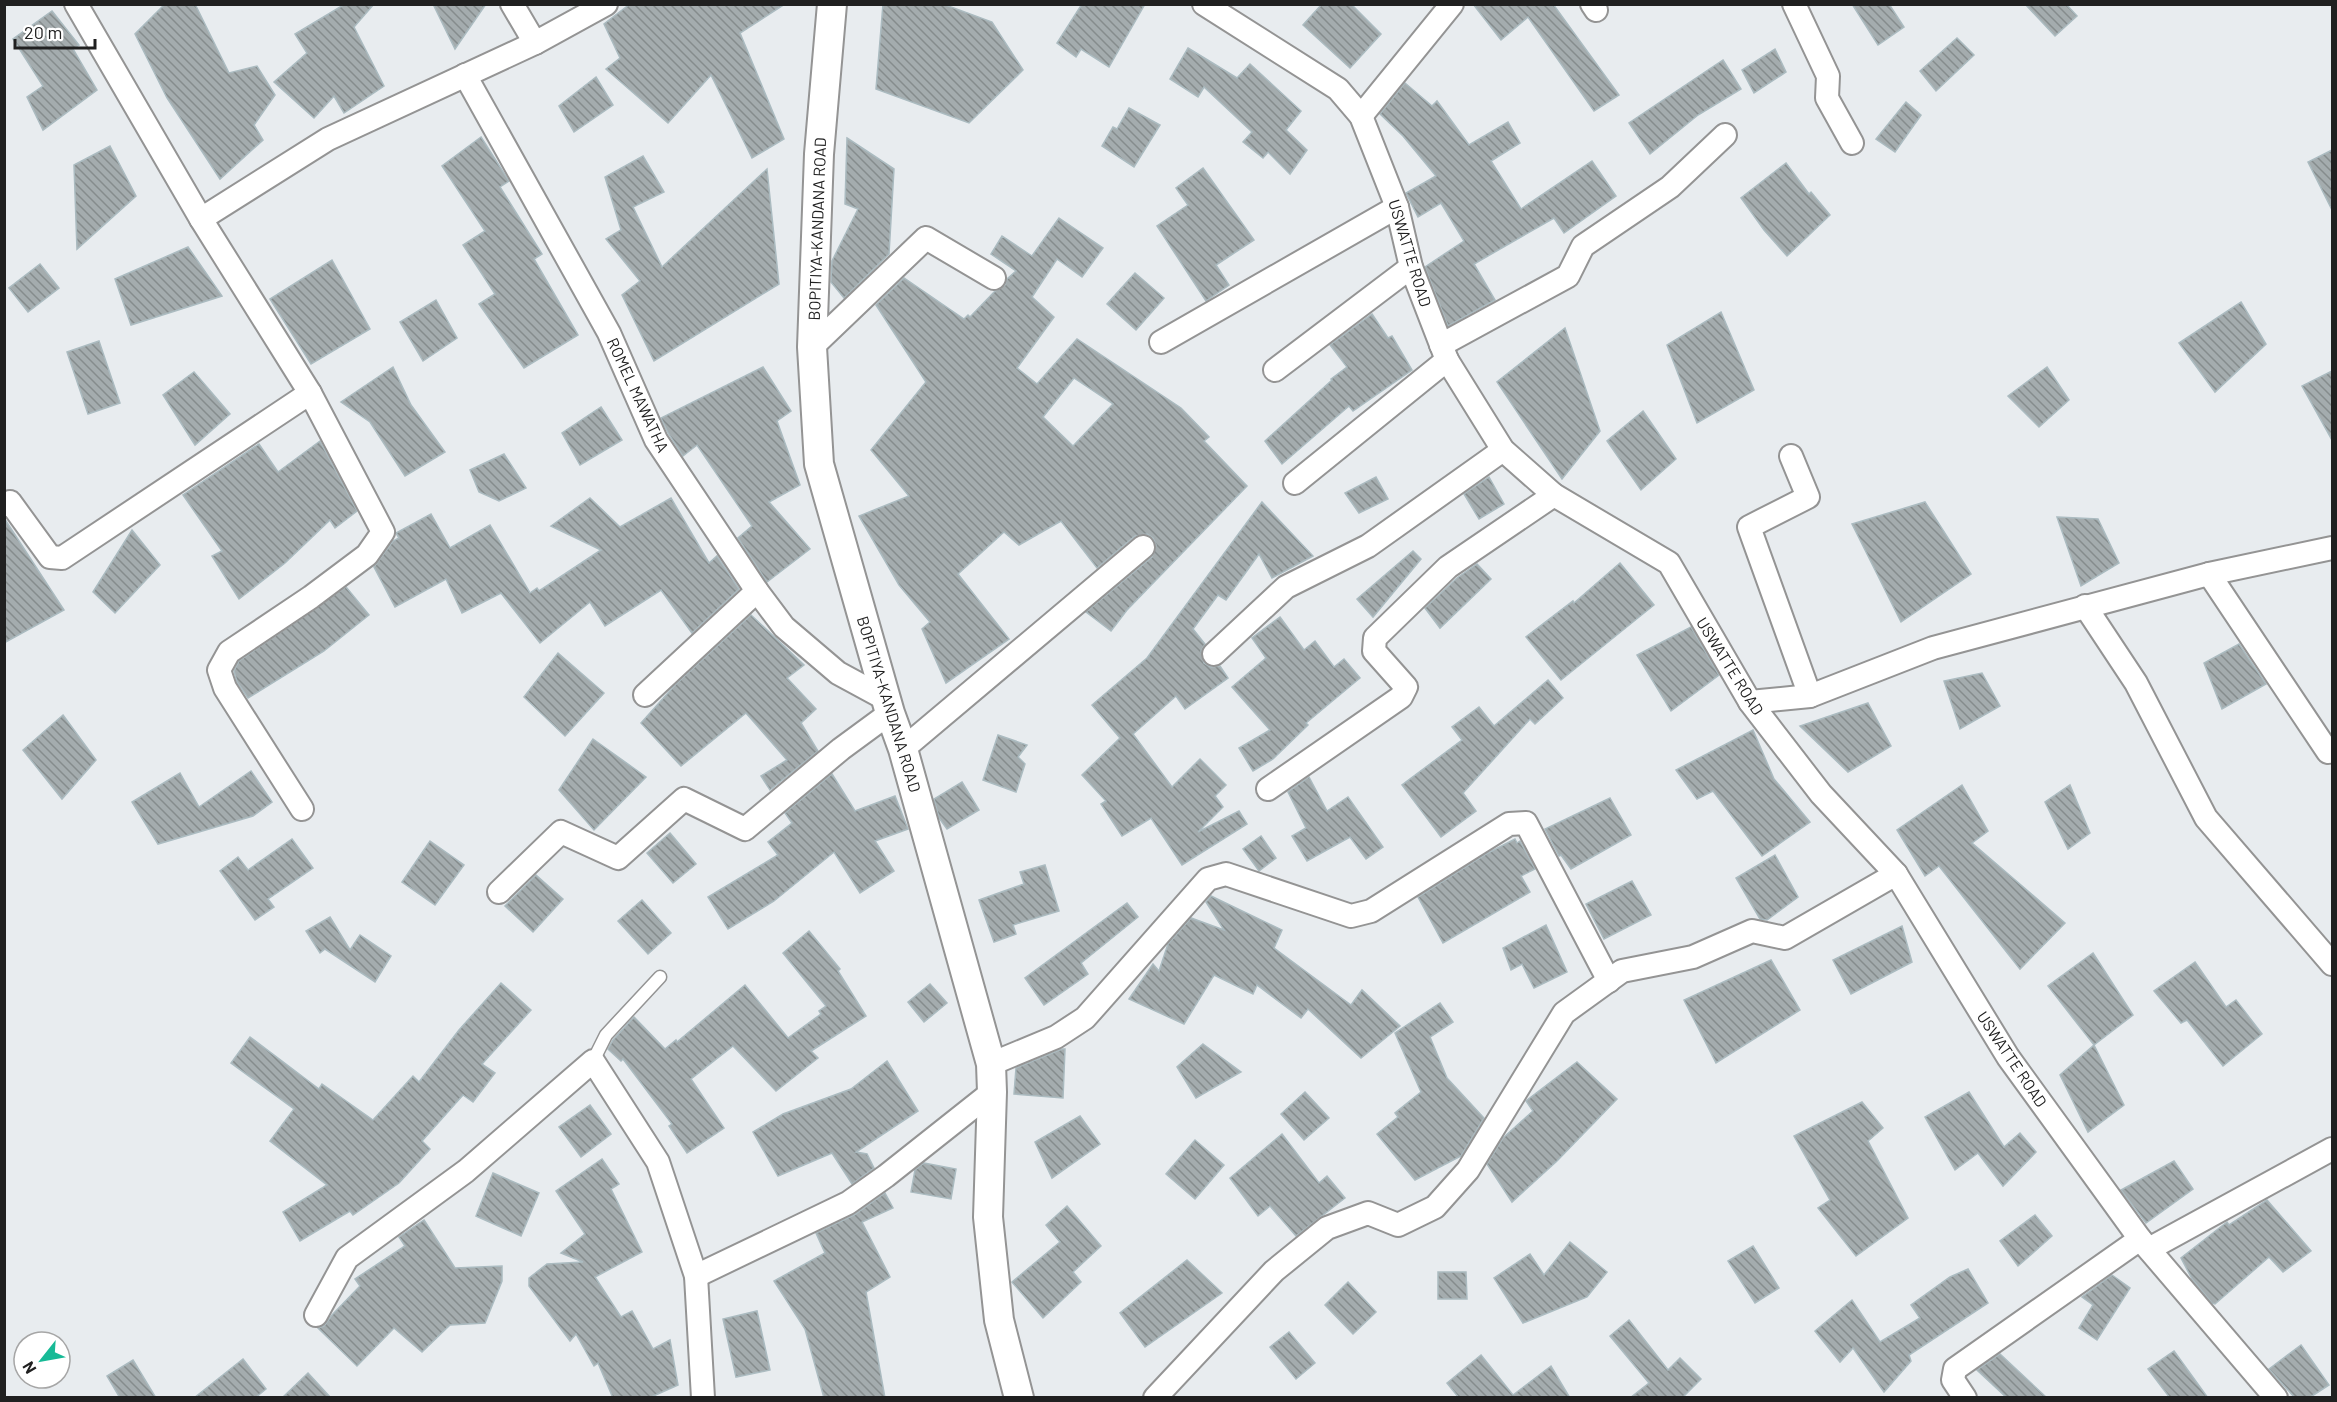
<svg xmlns="http://www.w3.org/2000/svg" width="2337" height="1402" viewBox="0 0 2337 1402" font-family="Barlow,sans-serif">
<style>
.building{fill:url(#building-back-hatch);stroke:#abbbc0;stroke-width:1.5;fill-rule:evenodd}
.lines{fill:none;stroke-linecap:round;stroke-linejoin:round}
.service-casing{stroke:#949494;stroke-width:15}
.minor-casing{stroke:#949494;stroke-width:26}
.tertiary-casing{stroke:#949494;stroke-width:32}
.service{stroke:#fff;stroke-width:12}
.minor{stroke:#fff;stroke-width:22}
.tertiary{stroke:#fff;stroke-width:28}
.labels{text-anchor:middle;stroke-width:4.5;stroke-linejoin:round;paint-order:stroke}
.street-label{font-size:16px;fill:#202020;stroke:#fff}
</style>
<defs>
<pattern id="building-back-hatch" width="6" height="6" patternUnits="userSpaceOnUse" patternTransform="scale(1.5)"><rect width="6" height="6" fill="#a4acae"/><path d="M-1 5l2 2M0 0l6 6M5-1l2 2" fill="none" stroke="#858c8d"/></pattern>
</defs>
<rect width="100%" height="100%" fill="#e8ecef"/>
<g class="building">
<polygon points="165,4 195,4 229,73 257,66 275,95 254,125 263,140 220,179 167,98 135,34"/>
<polygon points="345,4 374,4 354,27 384,86 344,113 334,96 314,118 274,82 307,53 295,34"/>
<polygon points="433,4 486,4 455,49"/>
<polygon points="630,4 785,4 740,33 784,139 752,158 711,75 668,123 606,69 620,58 604,24"/>
<polygon points="883,4 943,4 992,22 1023,70 969,123 876,89"/>
<polygon points="1082,4 1145,4 1109,67 1081,49 1076,57 1057,43"/>
<polygon points="1322,4 1351,4 1381,34 1350,68 1303,25"/>
<polygon points="1473,4 1553,4 1619,95 1594,111 1528,17 1501,40"/>
<polygon points="1852,4 1889,4 1904,27 1878,45"/>
<polygon points="2025,4 2066,4 2077,16 2055,36"/>
<polygon points="52,11 79,45 73,49 97,90 43,130 27,97 43,86 13,39"/>
<polygon points="1957,38 1974,55 1936,91 1920,71"/>
<polygon points="1188,48 1237,78 1250,64 1301,111 1286,130 1307,150 1290,174 1268,152 1263,158 1243,142 1252,132 1204,87 1198,97 1170,79"/>
<polygon points="1775,49 1786,72 1754,93 1742,70"/>
<polygon points="1723,60 1741,89 1698,115 1650,154 1629,123"/>
<polygon points="596,77 613,105 574,132 559,106"/>
<polygon points="1405,83 1432,106 1437,101 1469,145 1508,122 1520,143 1491,161 1521,209 1592,161 1616,196 1564,233 1554,218 1474,264 1495,300 1448,326 1425,267 1464,241 1441,203 1418,217 1406,193 1436,176 1403,136 1380,114"/>
<polygon points="1906,102 1921,115 1895,152 1876,139"/>
<polygon points="1129,108 1160,125 1134,167 1102,146 1113,127 1117,129"/>
<polygon points="481,137 509,181 500,187 542,254 534,259 578,335 524,368 479,304 495,294 463,245 485,231 442,166"/>
<polygon points="847,138 894,169 889,254 844,298 831,282 832,261 858,209 845,204"/>
<polygon points="110,146 136,196 77,249 74,165"/>
<polygon points="2332,150 2332,210 2308,162"/>
<polygon points="643,156 664,192 633,207 662,267 767,169 779,284 654,361 622,295 640,281 606,239 621,230 605,177"/>
<polygon points="1786,163 1809,194 1811,192 1830,215 1787,256 1764,230 1741,198"/>
<polygon points="1203,168 1254,240 1216,265 1229,285 1206,301 1157,226 1188,205 1176,188"/>
<path d="M1059,218L1103,248L1082,277L1057,259L1032,297L1054,317L1017,368L1037,384L1077,339L1181,408L1209,437L1204,441L1247,486L1127,610L1111,631L1086,612L1152,557L1156,545L1153,538L1147,534L1135,536L1097,568L1061,521L1019,545L1004,532L958,574L1009,639L946,683L922,629L930,622L899,585L859,516L909,496L871,450L926,382L876,305L904,278L964,319L968,315L970,317L995,291L1005,285L1007,279L1016,271L991,254L1002,236L1032,256ZM1074,378L1113,404L1073,446L1043,417Z"/>
<polygon points="188,247 222,296 131,325 115,279"/>
<polygon points="332,260 370,329 311,364 270,299"/>
<polygon points="40,264 59,288 28,312 9,288"/>
<polygon points="1135,273 1164,298 1136,330 1107,304"/>
<polygon points="436,300 457,338 423,361 400,322"/>
<polygon points="2241,302 2266,344 2215,392 2179,343"/>
<polygon points="1721,312 1754,390 1697,423 1667,345"/>
<polygon points="1372,314 1388,338 1392,336 1412,370 1353,411 1349,406 1282,464 1265,441 1332,380 1331,379 1347,367 1330,345"/>
<polygon points="1565,328 1600,431 1562,479 1497,382"/>
<polygon points="99,341 120,403 88,414 67,352"/>
<polygon points="393,367 411,405 445,452 405,476 370,422 341,402"/>
<polygon points="763,367 791,411 777,421 800,485 769,502 810,549 767,582 738,538 752,526 697,445 683,456 668,433 661,418"/>
<polygon points="2047,367 2069,400 2039,427 2008,396"/>
<polygon points="2332,371 2332,440 2302,386"/>
<polygon points="194,372 230,414 195,445 163,395"/>
<polygon points="601,407 622,440 580,465 562,433"/>
<polygon points="1643,411 1676,459 1641,490 1607,441"/>
<polygon points="320,441 357,511 335,528 330,520 285,563 239,599 212,556 222,551 183,495 259,444 278,472"/>
<polygon points="504,454 526,488 499,501 479,492 470,470"/>
<polygon points="1376,477 1388,499 1359,513 1345,493"/>
<polygon points="1489,477 1504,504 1479,519 1464,494"/>
<polygon points="590,498 620,527 671,498 709,563 717,556 739,589 692,633 661,590 605,626 590,602 540,643 501,593 462,613 446,579 395,607 374,567 393,541 399,538 396,533 431,514 450,548 490,525 530,593 537,588 539,591 601,550 551,526"/>
<polygon points="1262,502 1313,556 1272,578 1259,554 1226,600 1218,595 1193,629 1205,644 1201,651 1204,663 1211,667 1220,666 1228,678 1185,709 1176,696 1133,734 1172,787 1200,759 1226,785 1215,796 1223,807 1198,832 1239,811 1247,824 1182,865 1151,818 1122,836 1101,804 1106,801 1082,775 1120,738 1092,705 1147,658"/>
<polygon points="1925,502 1971,574 1901,622 1852,524"/>
<polygon points="2057,517 2098,519 2119,563 2081,586"/>
<polygon points="4,518 64,610 4,643"/>
<polygon points="132,530 160,565 115,613 93,592"/>
<polygon points="1413,551 1421,559 1373,617 1357,599"/>
<polygon points="1620,563 1654,605 1561,680 1526,637 1573,601 1574,603"/>
<polygon points="1477,564 1491,579 1440,628 1425,608 1457,578"/>
<polygon points="346,587 369,615 324,651 248,698 237,682 234,671 239,661"/>
<polygon points="751,615 804,665 787,678 816,709 801,723 818,751 770,790 761,776 787,760 746,713 681,766 641,723 676,684"/>
<polygon points="1280,617 1304,650 1315,641 1334,667 1344,659 1360,678 1306,723 1308,725 1273,759 1253,771 1239,748 1270,730 1232,687 1266,658 1252,638"/>
<polygon points="1691,627 1719,675 1671,711 1637,655"/>
<polygon points="2239,644 2266,684 2222,709 2204,663"/>
<polygon points="558,653 604,693 565,736 524,697"/>
<polygon points="1982,673 2000,706 1960,729 1944,681"/>
<polygon points="1548,680 1563,698 1535,724 1530,719 1463,793 1476,811 1441,837 1402,785 1462,740 1452,727 1479,707 1494,726"/>
<polygon points="1868,703 1891,746 1848,772 1800,726"/>
<polygon points="63,715 96,760 62,799 23,750"/>
<polygon points="1753,730 1774,779 1810,822 1762,856 1713,791 1697,799 1676,770"/>
<polygon points="998,735 1027,745 1018,757 1025,764 1016,792 983,780"/>
<polygon points="593,739 646,777 594,830 559,790"/>
<polygon points="251,771 272,802 253,816 158,844 132,802 180,773 199,807"/>
<polygon points="832,774 855,811 895,796 908,829 875,841 894,871 860,893 834,852 774,901 728,929 708,897 778,855 768,842 792,823 785,813"/>
<polygon points="1309,777 1327,811 1348,797 1383,847 1366,859 1350,837 1307,861 1292,836 1306,828 1288,792"/>
<polygon points="962,782 979,810 947,829 939,818 934,799"/>
<polygon points="1962,785 1988,831 1972,843 2065,923 2020,969 1939,866 1925,876 1897,830"/>
<polygon points="2070,785 2090,833 2068,849 2045,802"/>
<polygon points="1610,798 1631,835 1571,869 1561,855 1559,856 1545,829"/>
<polygon points="670,833 696,864 673,883 647,853"/>
<polygon points="1261,836 1276,858 1259,871 1243,849"/>
<polygon points="292,839 313,868 268,899 274,907 255,920 220,871 238,857 248,870"/>
<polygon points="1515,839 1517,843 1520,841 1535,869 1521,876 1530,892 1443,943 1418,897 1486,854"/>
<polygon points="430,841 464,865 435,905 402,882"/>
<polygon points="1775,855 1798,897 1767,920 1760,919 1736,878"/>
<polygon points="1045,865 1059,911 1013,925 1016,934 994,942 979,900 1024,884 1020,872"/>
<polygon points="536,875 563,899 533,932 505,906"/>
<polygon points="1632,881 1651,915 1604,939 1586,904"/>
<polygon points="1211,896 1282,930 1274,948 1351,1005 1362,990 1400,1026 1361,1058 1308,1009 1301,1018 1257,985 1253,994 1214,975 1184,1024 1129,999 1153,964 1159,971 1168,944 1191,918 1224,930 1206,902"/>
<polygon points="642,900 671,933 648,954 618,921"/>
<polygon points="1127,903 1138,917 1081,963 1088,974 1044,1005 1025,978"/>
<polygon points="330,917 350,950 360,935 391,956 375,982 325,949 320,953 306,931"/>
<polygon points="1546,925 1567,972 1534,988 1522,964 1511,970 1503,948"/>
<polygon points="1902,926 1912,962 1851,994 1833,960"/>
<polygon points="809,931 840,969 838,971 866,1016 811,1051 818,1058 776,1091 733,1046 691,1079 724,1128 687,1153 669,1126 672,1124 623,1059 621,1061 608,1049 613,1040 634,1017 665,1049 676,1040 677,1042 745,985 788,1038 821,1014 819,1011 826,1006 783,953"/>
<polygon points="2093,953 2133,1015 2094,1045 2048,986"/>
<polygon points="1771,960 1800,1010 1716,1063 1684,1000"/>
<polygon points="2195,962 2226,1007 2236,1000 2262,1034 2223,1066 2187,1020 2181,1023 2154,991"/>
<polygon points="501,983 531,1010 482,1064 495,1073 473,1102 463,1095 422,1141 430,1149 399,1183 353,1215 350,1211 300,1241 283,1212 327,1185 270,1141 294,1109 231,1063 250,1037 319,1089 322,1084 373,1120 413,1076 419,1082 459,1030"/>
<polygon points="930,984 947,1003 924,1022 908,1002"/>
<polygon points="1440,1003 1453,1022 1430,1037 1447,1078 1484,1118 1461,1156 1415,1180 1377,1134 1398,1117 1395,1113 1421,1092 1395,1033"/>
<polygon points="1203,1044 1241,1072 1196,1098 1177,1067"/>
<polygon points="2094,1045 2124,1105 2088,1132 2060,1075"/>
<polygon points="1062,1049 1065,1049 1063,1098 1014,1094 1016,1068"/>
<polygon points="887,1061 918,1111 856,1152 867,1154 874,1168 852,1184 832,1153 778,1176 753,1132 783,1114 851,1089"/>
<polygon points="1577,1062 1617,1099 1557,1161 1512,1202 1487,1164 1503,1138 1533,1111 1526,1101"/>
<polygon points="1305,1092 1329,1118 1304,1140 1281,1114"/>
<polygon points="1969,1092 2004,1147 2020,1133 2036,1152 2003,1186 1978,1153 1955,1170 1925,1117"/>
<polygon points="1862,1102 1883,1128 1868,1141 1908,1218 1856,1256 1818,1208 1830,1200 1794,1136"/>
<polygon points="590,1105 611,1134 581,1157 559,1127"/>
<polygon points="1080,1116 1100,1144 1052,1178 1035,1142"/>
<polygon points="1282,1134 1319,1183 1327,1176 1345,1198 1296,1236 1270,1206 1258,1216 1230,1178"/>
<polygon points="1195,1140 1224,1165 1195,1199 1166,1174"/>
<polygon points="602,1159 619,1184 611,1189 642,1252 595,1277 621,1317 632,1311 653,1349 670,1340 678,1385 649,1398 613,1398 598,1363 594,1366 576,1334 570,1341 529,1286 529,1278 547,1264 583,1262 561,1253 585,1234 556,1191"/>
<polygon points="2174,1161 2193,1189 2146,1223 2121,1190"/>
<polygon points="924,1163 956,1169 951,1199 911,1192 915,1170"/>
<polygon points="493,1173 539,1193 521,1236 476,1216"/>
<polygon points="885,1193 893,1208 862,1222 890,1277 866,1292 885,1398 824,1398 805,1329 774,1281 825,1253 816,1233 854,1215"/>
<polygon points="2267,1200 2311,1251 2283,1272 2269,1257 2215,1304 2212,1303 2192,1279 2181,1258 2227,1222 2229,1225"/>
<polygon points="1067,1206 1101,1246 1073,1272 1081,1282 1043,1318 1012,1282 1060,1242 1046,1225"/>
<polygon points="2035,1215 2052,1236 2018,1266 2000,1241"/>
<polygon points="424,1220 455,1268 502,1266 502,1281 485,1323 450,1325 422,1352 394,1328 357,1366 318,1328 324,1326 332,1315 360,1286 355,1279 405,1246 399,1237"/>
<polygon points="1570,1242 1607,1272 1587,1297 1523,1323 1494,1278 1530,1254 1544,1275"/>
<polygon points="1753,1246 1779,1288 1755,1303 1728,1261"/>
<polygon points="1187,1260 1222,1293 1145,1347 1120,1313"/>
<polygon points="1968,1269 1988,1303 1909,1355 1911,1361 1884,1392 1853,1348 1840,1362 1815,1331 1852,1300 1880,1342 1920,1318 1911,1305 1950,1277"/>
<polygon points="1438,1272 1466,1272 1467,1299 1438,1299"/>
<polygon points="2112,1275 2130,1288 2097,1340 2079,1328 2093,1305 2082,1297"/>
<polygon points="1348,1282 1376,1312 1353,1334 1325,1305"/>
<polygon points="757,1311 770,1370 736,1377 723,1319"/>
<polygon points="1629,1320 1668,1370 1680,1358 1701,1379 1682,1398 1630,1398 1649,1383 1610,1336"/>
<polygon points="1289,1332 1315,1363 1296,1379 1270,1347"/>
<polygon points="2301,1345 2329,1385 2309,1398 2295,1398 2269,1369"/>
<polygon points="2174,1351 2208,1398 2170,1398 2148,1369"/>
<polygon points="2000,1354 2047,1398 2007,1398 1977,1370"/>
<polygon points="1481,1355 1513,1395 1551,1366 1570,1398 1459,1398 1447,1383"/>
<polygon points="243,1359 266,1389 255,1398 194,1398"/>
<polygon points="133,1360 156,1398 120,1398 107,1376"/>
<polygon points="308,1373 331,1398 282,1398"/>
</g>
<g class="lines">
<defs>
<polyline id="service" points="593,1061 606,1035 660,977"/>
<g id="minor">
<polyline points="76,4 201,219 310,393 383,532 367,555 311,597 229,652 219,670 225,688 302,809"/>
<polyline points="512,4 535,43"/>
<polyline points="1204,4 1338,89 1361,116 1397,207 1411,267 1447,360 1503,450 1554,495 1669,563 1750,702 1821,794 1896,874 2008,1057 2140,1239 2276,1398"/>
<polyline points="1592,4 1596,10"/>
<polyline points="1794,4 1828,76 1827,98 1852,143"/>
<polyline points="465,75 609,333 656,440 757,591 784,627 838,673 886,699"/>
<polyline points="1361,116 1452,4"/>
<polyline points="201,219 328,139 535,43 606,4"/>
<polyline points="1161,342 1397,207"/>
<polyline points="1441,345 1568,276 1583,246 1670,187 1725,135"/>
<polyline points="812,347 926,238 994,278"/>
<polyline points="1275,370 1411,267"/>
<polyline points="1791,456 1808,497 1749,527 1810,696"/>
<polyline points="1295,483 1447,360"/>
<polyline points="4,505 10,502 50,557 62,558 310,393"/>
<polyline points="2209,574 2328,752"/>
<polyline points="2085,606 2136,683 2206,818 2332,964"/>
<polyline points="1214,654 1286,587 1368,546 1503,450"/>
<polyline points="645,695 757,591"/>
<polyline points="1750,702 1810,696 1933,648 2209,574 2332,548"/>
<polyline points="903,749 1143,547"/>
<polyline points="1268,789 1401,697 1406,687 1374,651 1375,638 1448,567 1554,495"/>
<polyline points="499,892 561,832 618,858 684,799 745,829 841,749 890,713"/>
<polyline points="991,1064 1056,1037 1085,1018 1208,879 1226,874 1351,916 1371,911 1509,824 1526,823 1609,981"/>
<polyline points="2149,1249 2332,1149"/>
<polyline points="696,1276 848,1203 886,1176 992,1092"/>
<polyline points="316,1315 347,1258 466,1171 593,1061 658,1162 696,1276 703,1398"/>
<polyline points="1155,1398 1274,1271 1327,1228 1368,1213 1398,1225 1435,1207 1468,1170 1564,1013 1622,971 1693,957 1752,931 1785,938 1896,874"/>
<polyline points="1965,1398 1953,1380 1955,1369 2140,1239"/>
</g>
<polyline id="tertiary" points="832,4 819,154 812,347 819,464 890,713 903,749 991,1064 992,1092 988,1217 999,1320 1019,1398"/>
</defs>
<use href="#service" class="service-casing"/>
<use href="#minor" class="minor-casing"/>
<use href="#tertiary" class="tertiary-casing"/>
<use href="#service" class="service"/>
<use href="#minor" class="minor"/>
<use href="#tertiary" class="tertiary"/>
</g>
<g class="labels">
<g class="street-label">
<text transform="translate(817 229) rotate(-88)" y="6">BOPITIYA-KANDANA ROAD</text>
<text transform="translate(1410 253) rotate(73)" y="6">USWATTE ROAD</text>
<text transform="translate(638 395) rotate(65)" y="6">ROMEL MAWATHA</text>
<text transform="translate(1730 666) rotate(58)" y="6">USWATTE ROAD</text>
<text transform="translate(889 704) rotate(73)" y="6">BOPITIYA-KANDANA ROAD</text>
<text transform="translate(2012 1059) rotate(56)" y="6">USWATTE ROAD</text>
</g>
</g>
<rect width="2337" height="1402" fill="none" stroke="#202020" stroke-width="12"/>
<g transform="translate(42 1360) rotate(239)"><circle r="28" fill="#ffffff" stroke="#a6a6a6" stroke-width="1.5"/>
<path d="M0-4.5L10 22L0 15L-10 22Z" fill="#17ba96"/>
<text y="-9" font-size="16" font-weight="bold" text-anchor="middle" fill="#202020">N</text>
</g>
<path d="M15 39v9h80v-9" fill="none" stroke="#202020" stroke-width="3"/>
<text x="24" y="39" font-size="18" fill="#202020" stroke="#ffffff" stroke-width="4.5" paint-order="stroke">20 m</text>
</svg>
